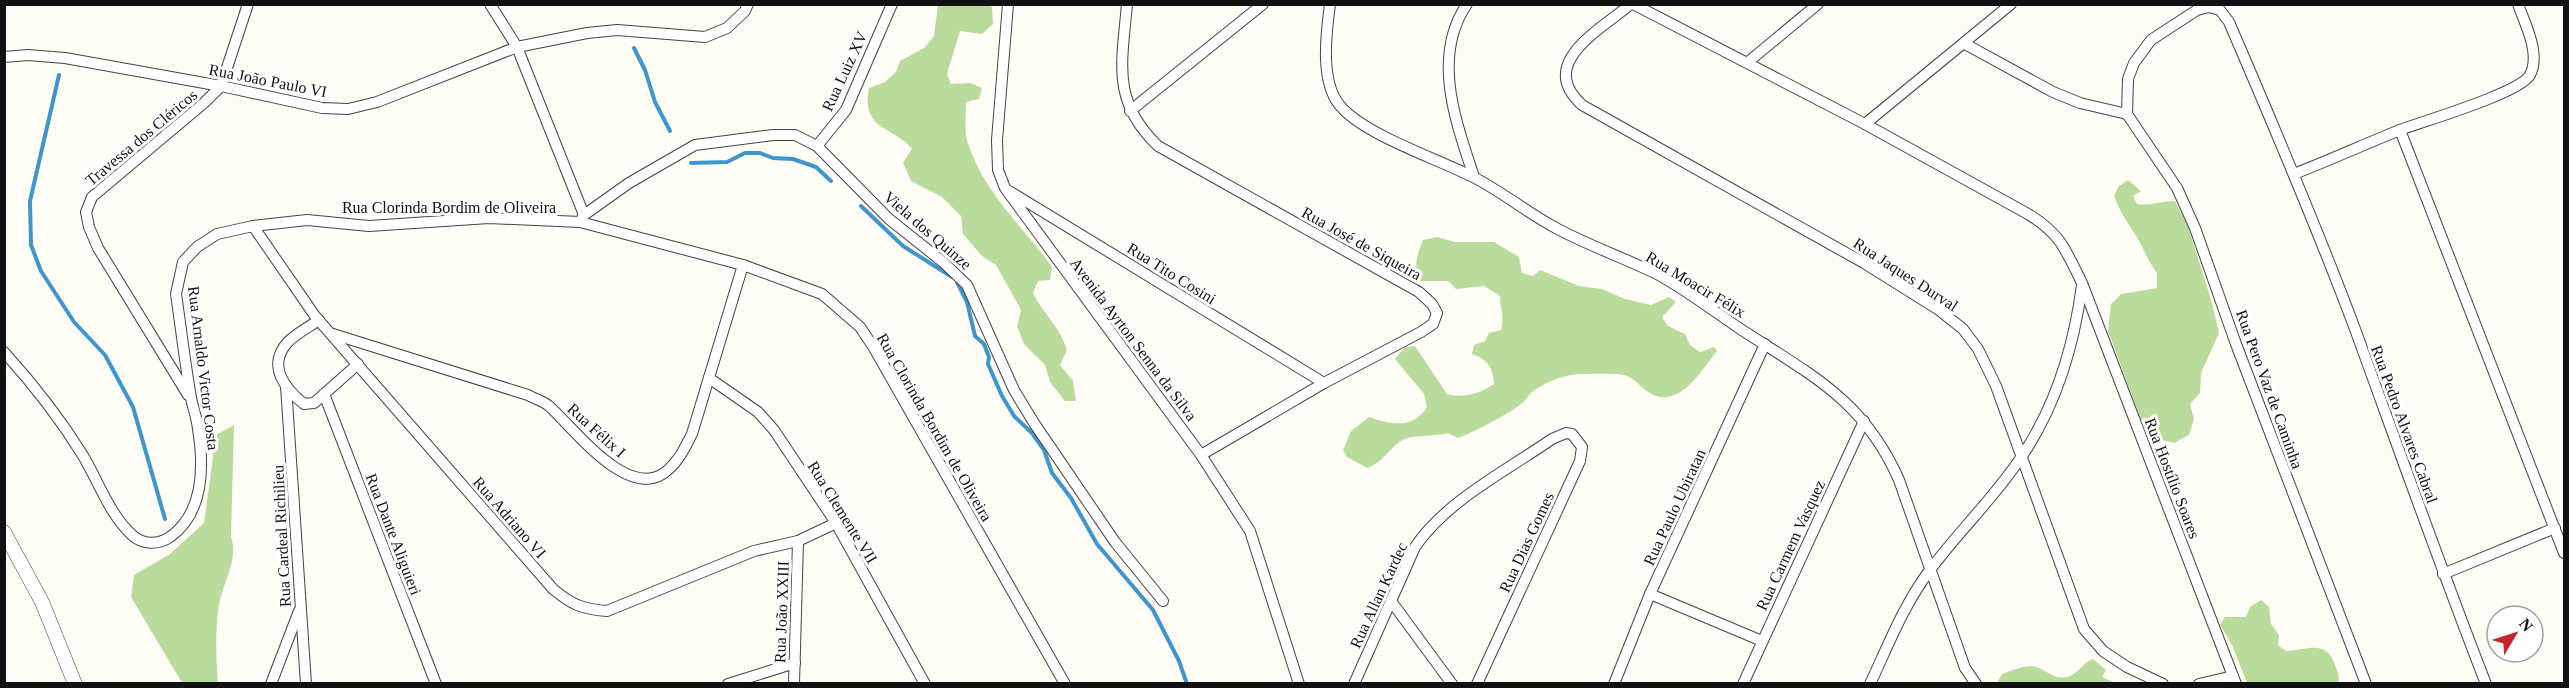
<svg xmlns="http://www.w3.org/2000/svg" width="2569" height="688" viewBox="0 0 2569 688" font-family="Georgia,serif">
<style>
.forest{fill:#b9dc9c}
.lines{fill:none;stroke-linecap:round;stroke-linejoin:round}
.stream{stroke:#3f96cf;stroke-width:4}
.minor-casing{stroke:#444;stroke-width:12}
.tertiary-casing{stroke:#444;stroke-width:15}
.minor{stroke:#fff;stroke-width:10}
.tertiary{stroke:#fff;stroke-width:14}
.labels{text-anchor:middle;stroke-width:6;stroke-linejoin:round;paint-order:stroke}
.street-label{font-size:16px;fill:#111;stroke:#fff}
</style>
<rect width="100%" height="100%" fill="#fffdf5"/>
<g class="forest">
<path d="M938,5H987L992,7L993,24L982,34L960,31L947,74L951,84L971,83L982,88L979,99L966,102C966,114 964,128 967,140C982,191 1022,225 1052,267L1050,280L1038,281L1033,293C1044,315 1059,325 1067,350L1060,365L1073,381L1076,401H1065L1050,382L1045,365L1024,344L1017,326L1021,310L996,265L982,256L963,234L961,216L942,197L911,181L903,163L912,149C896,127 860,131 869,88L885,82L896,72L900,61L924,48L934,36Z"/>
<path d="M2128,180L2141,191L2133,196L2137,204C2150,206 2161,201 2175,201L2188,226L2212,303L2219,333L2201,373L2200,393L2190,404L2194,419L2189,435L2174,443L2158,439L2144,428L2108,331L2111,304L2121,294L2157,288V273C2148,261 2145,252 2138,239C2129,225 2120,212 2114,196L2118,187Z"/>
<path d="M1437,237L1455,242H1494L1519,257L1522,273L1533,276L1540,270L1579,286L1602,289L1625,299L1651,305L1669,297L1676,302L1662,317L1668,326L1685,334L1690,345L1700,352L1714,347L1717,351C1701,371 1679,410 1650,393C1640,388 1636,378 1624,375C1617,373 1587,374 1578,374C1563,375 1543,383 1531,393C1528,396 1526,400 1522,403C1511,413 1472,433 1458,438L1448,433C1435,437 1411,434 1401,441C1388,450 1382,463 1367,468L1347,457L1343,450L1351,431L1369,417C1391,425 1413,429 1427,407L1424,394L1395,359L1405,347L1415,346L1447,394C1464,399 1480,393 1494,384C1493,367 1488,360 1472,354L1474,345L1485,341L1489,333L1501,330C1505,317 1500,309 1500,296L1484,286L1456,289L1448,281H1420C1413,266 1417,255 1423,240Z"/>
<path d="M234,425L231,537C239,559 223,582 219,604C215,630 216,657 218,683H182L131,597L134,575L170,554L204,523L216,435Z"/>
<path d="M2261,600L2269,607L2271,624L2279,635L2278,645L2286,651C2308,650 2326,639 2335,665C2338,671 2339,677 2339,683H2247L2232,645L2220,625L2225,617H2246L2250,607Z"/>
<path d="M2093,659L2106,670L2102,677L2115,683H1997L2002,674C2013,670 2028,663 2039,668C2050,673 2057,681 2070,676C2080,672 2083,662 2093,659Z"/>
</g>
<g class="lines">
<g class="stream">
<polyline points="634,48 645,70 655,102 670,131"/>
<polyline points="59,75 30,201 31,245 41,271 74,322 105,355 133,407 165,519"/>
<polyline points="691,163 727,162 745,153 760,153 773,158 793,159 816,167 831,181"/>
<polyline points="861,206 903,246 952,277"/>
<polyline points="957,282 967,302 975,336 984,344 989,357 988,364 1002,396 1014,416 1032,433 1044,450 1052,473 1071,498 1097,544 1153,610 1179,661 1187,684"/>
</g>
<defs>
<g id="minor">
<polyline points="490,4 517,47 584,215"/>
<polyline points="1008,4 997,140 998,170 1005,188 1201,455 1250,531 1299,684"/>
<path d="M1127,4C1122,63 1111,101 1158,146L1419,292L1432,304L1437,313L1433,324L1421,332L1324,383L1201,455"/>
<path d="M1330,4C1326,34 1319,86 1343,109C1369,136 1435,158 1471,176C1500,190 1526,212 1556,228C1589,246 1625,258 1659,275C1688,291 1715,312 1742,330C1811,375 1864,400 1899,480L1965,668L1976,684"/>
<path d="M1467,4C1431,57 1456,122 1474,177"/>
<path d="M1631,4C1600,30 1536,63 1582,105L1864,263L1939,310L1963,329L1978,349L1996,386L2084,629L2103,651L2127,667L2163,684"/>
<path d="M1633,4L1865,124L2028,214C2061,234 2065,249 2082,283L2236,684"/>
<polyline points="1965,44 2053,92 2080,103 2127,114"/>
<polyline points="4,57 28,55 65,58 221,86 322,108 348,109 377,102 517,47 587,33 617,30 705,37 727,28 745,11 748,4"/>
<polyline points="1748,62 1818,4"/>
<polyline points="1130,111 1263,4"/>
<polyline points="1865,124 2011,4"/>
<polyline points="2400,130 2564,553"/>
<polyline points="817,146 846,110 892,4"/>
<path d="M2294,174C2330,160 2365,144 2400,130C2424,121 2520,93 2530,75C2541,54 2525,24 2518,4"/>
<polyline points="1009,191 1324,383"/>
<polyline points="580,222 584,215 629,183 695,145 773,135 795,135 817,146 889,219 943,262 967,285 1014,390 1034,423 1115,542 1163,601"/>
<path d="M253,226L315,316L553,589C572,605 582,609 607,611L754,551L798,541L836,523"/>
<path d="M319,320C309,327 295,334 287,343C267,366 285,389 304,404L314,403L358,364"/>
<path d="M333,334L528,395C535,399 543,401 549,406C574,428 631,506 669,469C680,459 685,447 692,434L743,265"/>
<path d="M4,352C33,384 59,417 82,454C98,480 109,514 132,535C143,545 158,545 170,537C204,513 204,466 198,429C197,418 193,408 191,398C185,363 181,328 176,294L183,262L197,247L217,234L253,226L307,220L369,226L489,218L580,222L743,265L822,294L860,327L874,348L1065,684"/>
<polyline points="709,378 758,412 774,430 836,523 925,684"/>
<polyline points="286,386 306,684"/>
<polyline points="324,394 436,684"/>
<polyline points="188,395 98,248 89,227 86,212 92,197 204,103 221,86 248,4"/>
<polyline points="2443,574 2555,528"/>
<polyline points="1650,594 1762,641"/>
<polyline points="1391,601 1452,684"/>
<polyline points="271,684 299,611"/>
<polyline points="728,684 795,663"/>
<polyline points="794,684 798,541"/>
<path d="M1354,684L1415,547C1446,501 1506,471 1552,439L1566,433L1572,434L1582,447L1580,461L1477,684"/>
<polyline points="1614,684 1650,594 1765,344"/>
<polyline points="1743,684 1864,421"/>
<path d="M1870,684C1888,646 1904,604 1930,570C1959,531 1995,497 2022,456C2057,404 2074,346 2082,285"/>
<polyline points="2199,684 2233,676"/>
<path d="M2366,684L2236,344L2195,228L2177,188L2127,114L2128,79L2134,63L2151,40L2197,10L2209,7L2220,10L2229,22C2273,124 2316,225 2355,329C2398,447 2440,566 2486,684"/>
</g>
<polyline id="tertiary" points="4,532 42,602 75,684"/>
</defs>
<use href="#minor" class="minor-casing"/>
<use href="#tertiary" class="tertiary-casing"/>
<use href="#minor" class="minor"/>
<use href="#tertiary" class="tertiary"/>
</g>
<g class="labels">
<g class="street-label">
<text transform="translate(844 71) rotate(-65)" y="6">Rua Luiz XV</text>
<text transform="translate(268 80) rotate(11)" y="6">Rua João Paulo VI</text>
<text transform="translate(141 137) rotate(-40)" y="6">Travessa dos Cléricos</text>
<text x="449" y="213">Rua Clorinda Bordim de Oliveira</text>
<text transform="translate(928 230) rotate(41)" y="6">Viela dos Quinze</text>
<text transform="translate(1362 243) rotate(29)" y="6">Rua José de Siqueira</text>
<text transform="translate(1172 273) rotate(32)" y="6">Rua Tito Cosini</text>
<text transform="translate(1906 274) rotate(33)" y="6">Rua Jaques Durval</text>
<text transform="translate(1696 284) rotate(31)" y="6">Rua Moacir Félix</text>
<text transform="translate(1134 339) rotate(53)" y="6">Avenida Ayrton Senna da Silva</text>
<text transform="translate(204 368) rotate(83)" y="6">Rua Arnaldo Victor Costa</text>
<text transform="translate(2270 389) rotate(70)" y="6">Rua Pero Vaz de Caminha</text>
<text transform="translate(2405 424) rotate(70)" y="6">Rua Pedro Alvares Cabral</text>
<text transform="translate(935 427) rotate(60)" y="6">Rua Clorinda Bordim de Oliveira</text>
<text transform="translate(597 430) rotate(42)" y="6">Rua Félix I</text>
<text transform="translate(2173 478) rotate(69)" y="6">Rua Hostílio Soares</text>
<text transform="translate(1674 507) rotate(-65)" y="6">Rua Paulo Ubiratan</text>
<text transform="translate(843 512) rotate(58)" y="6">Rua Clemente VII</text>
<text transform="translate(510 517) rotate(49)" y="6">Rua Adriano VI</text>
<text transform="translate(394 534) rotate(69)" y="6">Rua Dante Aliguieri</text>
<text transform="translate(281 536) rotate(-93)" y="6">Rua Cardeal Richilieu</text>
<text transform="translate(1526 542) rotate(-65)" y="6">Rua Dias Gomes</text>
<text transform="translate(1790 545) rotate(-65)" y="6">Rua Carmem Vasquez</text>
<text transform="translate(1378 595) rotate(-65)" y="6">Rua Allan Kardec</text>
<text transform="translate(781 612) rotate(-88)" y="6">Rua João XXIII</text>
</g>
</g>
<rect width="2569" height="688" fill="none" stroke="#111111" stroke-width="12"/>
<g transform="translate(2515 634) rotate(51)"><circle r="28" fill="#ffffff" stroke="#a0a0a0" stroke-width="1.5"/>
<path d="M0-4.5L10 22L0 15L-10 22Z" fill="#c4262e"/>
<text y="-9" font-size="16" font-weight="bold" text-anchor="middle" fill="#111111">N</text>
</g>
</svg>
